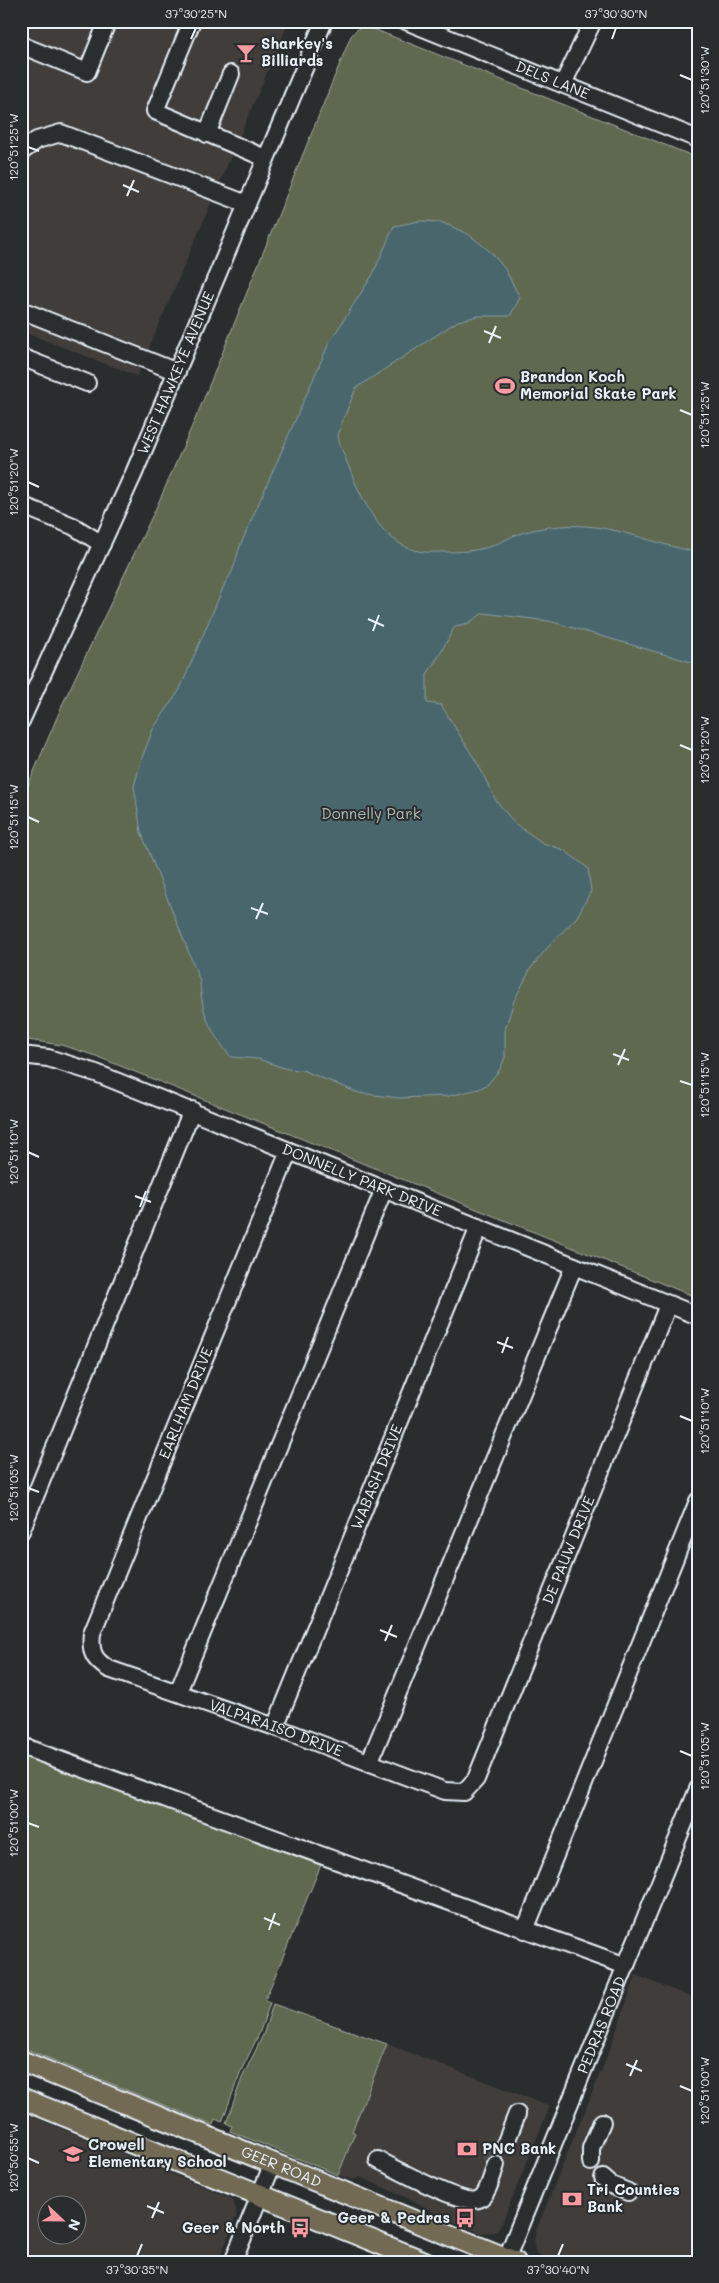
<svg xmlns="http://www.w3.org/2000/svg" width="719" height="2283" viewBox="0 0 719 2283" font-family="Mali,sans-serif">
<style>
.built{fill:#403e3b;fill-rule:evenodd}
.green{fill:#5e6950;stroke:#a3ada4}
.water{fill:#49666d;stroke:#899ea5}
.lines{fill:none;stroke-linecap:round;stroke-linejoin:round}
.minor-tunnel{stroke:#464a4c;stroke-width:16;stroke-dasharray:16 8;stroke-linecap:butt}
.minor-casing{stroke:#e8f1f8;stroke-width:20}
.major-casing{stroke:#e8f1f8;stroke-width:24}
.minor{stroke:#2a2d2e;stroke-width:16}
.major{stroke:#736b52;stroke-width:20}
.ticks{fill:none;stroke:#e8f1f8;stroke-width:2}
.labels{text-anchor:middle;stroke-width:4;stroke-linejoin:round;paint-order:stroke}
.poi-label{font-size:15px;font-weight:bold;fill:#e8f1f8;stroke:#2a2d2e;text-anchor:start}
.street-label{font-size:15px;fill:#e8f1f8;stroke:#2a2d2e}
.park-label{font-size:15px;fill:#b1bbb5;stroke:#2a2d2e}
.neatline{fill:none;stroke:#e8f1f8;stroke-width:2}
.ticks-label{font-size:12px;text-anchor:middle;fill:#e8f1f8}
</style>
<rect width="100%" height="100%" fill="#2a2d2e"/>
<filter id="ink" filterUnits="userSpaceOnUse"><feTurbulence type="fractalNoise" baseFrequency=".02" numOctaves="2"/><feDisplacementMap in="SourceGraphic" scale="10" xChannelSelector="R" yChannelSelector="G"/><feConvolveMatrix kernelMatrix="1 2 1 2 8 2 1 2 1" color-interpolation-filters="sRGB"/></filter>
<g filter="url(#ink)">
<g class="built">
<polygon points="21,21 289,21 137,376 21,331"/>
<polygon points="636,1975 698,2000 698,2262 551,2262 536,2253 534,2246 535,2233 610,2049"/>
<polygon points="387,2044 550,2106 502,2223 495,2232 481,2233 444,2218 414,2201 360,2177 353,2180 338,2175 355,2133 352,2132"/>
<path d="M21,2112L231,2198L236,2209V2217L218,2262H21ZM48,2206H78V2236H48Z"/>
</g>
<g class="green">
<polygon points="366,26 698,158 698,1298 93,1055 61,1045 21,1039 21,802 64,701 157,506 200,408 351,36 358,28"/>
<polygon points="21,1735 328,1848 265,2000 270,2003 259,2034 240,2073 222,2122 215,2119 213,2125 21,2047"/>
<polygon points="273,2004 387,2044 352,2131 355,2133 338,2175 230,2131 232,2126 226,2123 242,2078 263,2035"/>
</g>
<path class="water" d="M420,221L441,222L468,234L492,253L505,269L520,298L510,316H478L458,321L356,388L341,425L338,436L340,445C355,481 372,537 414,550C423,553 434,552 444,552C461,552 476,551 492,546C500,543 506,539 513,536C528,530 545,527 561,526C612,522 650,544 698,552V664L549,621L483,613L469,623L455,626L440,654L427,674V703L441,705L479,766L495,799L514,823L543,843L564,850L588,868L591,891L577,917L548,947L531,968L514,1001L505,1029V1057L500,1069L488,1084L479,1089L449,1096L399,1098L359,1093L302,1070L287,1069L258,1059L231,1057C209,1030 202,1015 200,981L141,832L134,786L142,758L153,729L179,691L226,581C234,572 236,558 240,546L329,343L373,274L394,226Z"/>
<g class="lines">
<polyline class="minor-tunnel" points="489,2162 499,2139"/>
<defs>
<g id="minor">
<polyline points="192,21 155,111 265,158"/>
<path id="s1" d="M406,21L698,139"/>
<polyline points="21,45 87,72 106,25 98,21"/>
<polyline points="563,84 593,21"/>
<polyline points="207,134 231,74"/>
<polyline points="21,152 37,140 61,133 247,204"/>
<polyline points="21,310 177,372"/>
<polyline points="21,357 87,383"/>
<polyline points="21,505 73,526 102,544"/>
<path id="s2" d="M21,721L134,473L324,21"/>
<path id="s3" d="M21,1055L48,1058L96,1073L698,1316"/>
<path id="s4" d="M289,1151L92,1633C90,1651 93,1660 109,1669L275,1727L445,1791L464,1792L476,1779L668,1305"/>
<polyline points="21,1531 192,1110"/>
<polyline points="178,1692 384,1189"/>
<path id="s5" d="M275,1727L479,1227"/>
<polyline points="21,1746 626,1966"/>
<polyline points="369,1763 574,1266"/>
<polyline points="525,1930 698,1501"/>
<polyline points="506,2142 517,2114"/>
<path d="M378,2160C395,2168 464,2207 479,2199C488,2195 492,2175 496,2165"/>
<polyline points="591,2162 591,2148 602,2122"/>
<polyline points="603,2178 611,2185 628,2192"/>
<polyline points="233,2262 273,2163"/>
<path id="s6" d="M505,2262L698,1789"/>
</g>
<g id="major">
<path id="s7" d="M21,2061L515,2262"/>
<polyline points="21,2098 425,2262"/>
</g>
</defs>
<use href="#minor" class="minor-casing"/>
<use href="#major" class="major-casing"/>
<use href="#minor" class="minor"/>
<use href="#major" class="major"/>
</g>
</g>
<path class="ticks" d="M191,39L196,28M612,39L616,28M680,75L692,80M28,147L39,151M123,185L139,192M127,196L134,180M484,331L501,338M489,343L496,326M680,410L692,415M28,482L39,487M368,619L384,626M373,631L379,615M680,745L692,750M28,817L39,822M251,908L268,914M256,919L263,903M613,1054L629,1060M618,1065L625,1049M680,1081L692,1085M28,1152L39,1157M135,1196L151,1202M140,1207L146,1191M497,1342L513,1348M502,1353L508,1337M680,1416L692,1421M28,1488L39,1492M380,1630L397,1637M385,1641L392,1625M680,1751L692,1756M28,1823L39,1827M264,1918L280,1925M269,1930L275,1913M626,2064L642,2071M630,2076L637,2060M680,2086L692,2091M28,2158L39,2163M147,2206L164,2213M152,2218L159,2202M137,2256L142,2244M558,2256L563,2244"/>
<defs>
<symbol id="bar-bare" viewBox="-9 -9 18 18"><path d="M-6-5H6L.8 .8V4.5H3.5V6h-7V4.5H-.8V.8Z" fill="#ff9aa2" stroke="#2a2d2e" stroke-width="2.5" paint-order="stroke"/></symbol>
<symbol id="stadium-bare" viewBox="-9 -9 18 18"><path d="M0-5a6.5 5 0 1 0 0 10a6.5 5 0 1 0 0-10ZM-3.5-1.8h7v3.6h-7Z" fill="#ff9aa2" stroke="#2a2d2e" stroke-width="2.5" paint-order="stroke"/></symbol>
<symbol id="bank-bare" viewBox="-9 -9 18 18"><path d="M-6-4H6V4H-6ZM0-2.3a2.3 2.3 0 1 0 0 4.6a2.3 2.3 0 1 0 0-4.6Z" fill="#ff9aa2" stroke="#2a2d2e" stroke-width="2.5" paint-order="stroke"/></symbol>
<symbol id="school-bare" viewBox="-9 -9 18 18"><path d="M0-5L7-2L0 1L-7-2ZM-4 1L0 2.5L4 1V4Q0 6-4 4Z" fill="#ff9aa2" stroke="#2a2d2e" stroke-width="2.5" paint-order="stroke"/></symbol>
<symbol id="bus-bare" viewBox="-9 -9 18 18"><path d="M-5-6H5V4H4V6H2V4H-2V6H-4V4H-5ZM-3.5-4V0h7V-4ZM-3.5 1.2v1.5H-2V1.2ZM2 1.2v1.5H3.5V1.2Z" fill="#ff9aa2" stroke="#2a2d2e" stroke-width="2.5" paint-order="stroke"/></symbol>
</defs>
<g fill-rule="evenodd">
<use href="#bar-bare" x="232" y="39" width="28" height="28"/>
<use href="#stadium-bare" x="491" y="372" width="28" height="28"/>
<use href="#bank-bare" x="453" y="2135" width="28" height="28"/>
<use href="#school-bare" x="59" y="2140" width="28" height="28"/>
<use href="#bank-bare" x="558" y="2185" width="28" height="28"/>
<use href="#bus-bare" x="451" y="2204" width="28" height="28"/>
<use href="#bus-bare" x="286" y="2214" width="28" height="28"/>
</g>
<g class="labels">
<g class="poi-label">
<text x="261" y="49">Sharkey's<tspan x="261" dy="17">Billiards</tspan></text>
<text x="520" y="382">Brandon Koch<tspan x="520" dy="17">Memorial Skate Park</tspan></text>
<text x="88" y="2150">Crowell<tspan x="88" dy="17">Elementary School</tspan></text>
<text x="482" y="2154">PNC Bank</text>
<text x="587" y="2195">Tri Counties<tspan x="587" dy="17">Bank</tspan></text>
<text x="450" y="2223" text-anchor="end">Geer &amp; Pedras</text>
<text x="285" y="2233" text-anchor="end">Geer &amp; North</text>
</g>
<g class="street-label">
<text dy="5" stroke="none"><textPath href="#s1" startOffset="158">DELS LANE</textPath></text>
<text dy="5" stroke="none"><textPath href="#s2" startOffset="381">WEST HAWKEYE AVENUE</textPath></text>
<text dy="5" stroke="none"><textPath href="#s3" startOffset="364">DONNELLY PARK DRIVE</textPath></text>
<text transform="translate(186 1403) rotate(-68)" y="5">EARLHAM DRIVE</text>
<text dy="5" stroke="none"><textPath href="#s5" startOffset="270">WABASH DRIVE</textPath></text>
<text dy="5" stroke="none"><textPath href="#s4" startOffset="1205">DE PAUW DRIVE</textPath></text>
<text dy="5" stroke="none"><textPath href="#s4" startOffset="741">VALPARAISO DRIVE</textPath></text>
<text dy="5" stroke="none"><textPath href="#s6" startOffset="256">PEDRAS ROAD</textPath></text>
<text dy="5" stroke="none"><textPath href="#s7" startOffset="281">GEER ROAD</textPath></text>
</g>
<g class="park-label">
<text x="371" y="819">Donnelly Park</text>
</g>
</g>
<rect width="719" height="2283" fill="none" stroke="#2a2d2e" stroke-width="55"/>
<g transform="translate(62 2220) rotate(112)"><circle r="24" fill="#2a2d2e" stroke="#767b7f"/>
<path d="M0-4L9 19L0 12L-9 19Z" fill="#ff9aa2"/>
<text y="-8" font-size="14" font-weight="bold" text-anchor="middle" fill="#e8f1f8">N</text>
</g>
<rect x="28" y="28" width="664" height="2228" class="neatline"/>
<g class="ticks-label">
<text x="196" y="18">37°30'25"N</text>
<text x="616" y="18">37°30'30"N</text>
<text transform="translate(705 80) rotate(-90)" y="4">120°51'30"W</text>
<text transform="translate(14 147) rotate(-90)" y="4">120°51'25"W</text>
<text transform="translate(705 415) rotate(-90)" y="4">120°51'25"W</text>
<text transform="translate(14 482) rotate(-90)" y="4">120°51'20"W</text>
<text transform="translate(705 750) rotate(-90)" y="4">120°51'20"W</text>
<text transform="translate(14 817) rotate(-90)" y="4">120°51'15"W</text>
<text transform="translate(705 1085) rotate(-90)" y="4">120°51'15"W</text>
<text transform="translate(14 1152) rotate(-90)" y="4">120°51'10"W</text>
<text transform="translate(705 1421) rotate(-90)" y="4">120°51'10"W</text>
<text transform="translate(14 1488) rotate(-90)" y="4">120°51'05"W</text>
<text transform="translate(705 1756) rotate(-90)" y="4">120°51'05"W</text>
<text transform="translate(14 1823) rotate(-90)" y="4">120°51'00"W</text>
<text transform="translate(705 2091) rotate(-90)" y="4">120°51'00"W</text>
<text transform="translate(14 2158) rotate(-90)" y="4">120°50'55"W</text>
<text x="137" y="2274">37°30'35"N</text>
<text x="558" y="2274">37°30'40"N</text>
</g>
</svg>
